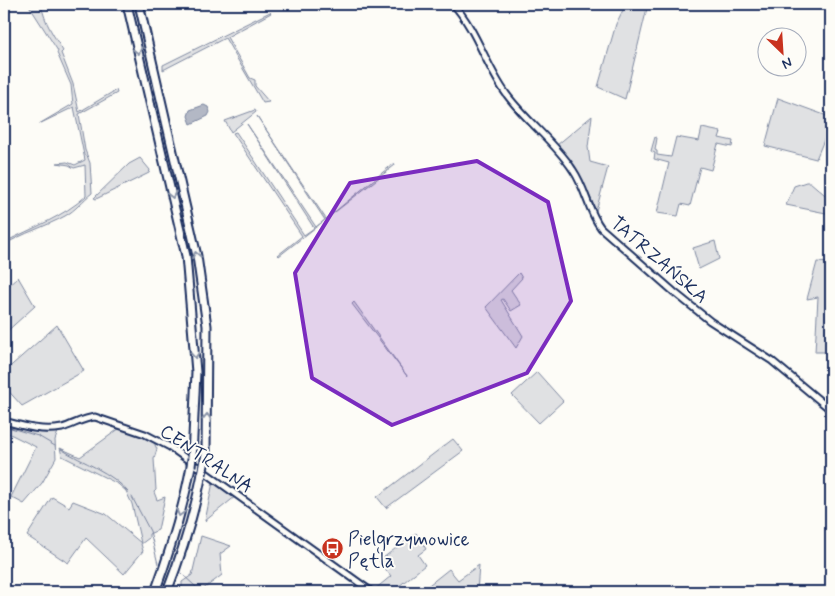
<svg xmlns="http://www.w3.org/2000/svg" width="835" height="596" viewBox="0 0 835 596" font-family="Mynerve,sans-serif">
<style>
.green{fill:#e0e1e3;stroke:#7e88a0}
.water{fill:#b3b8c5;stroke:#76819c}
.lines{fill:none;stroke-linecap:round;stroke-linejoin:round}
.stream{stroke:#76819c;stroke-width:1}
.tertiary-casing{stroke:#1b2f5e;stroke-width:9}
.motorway-casing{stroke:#1b2f5e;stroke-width:11}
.tertiary{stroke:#fdfcf7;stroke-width:5}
.motorway{stroke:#fdfcf7;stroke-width:7}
.motorway-bridge-casing{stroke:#1b2f5e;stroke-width:11;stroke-linecap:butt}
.motorway-bridge{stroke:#fdfcf7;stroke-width:7}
.oneway{stroke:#8c96aa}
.marked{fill:#7b2cbf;fill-opacity:0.2;stroke:#7b2cbf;stroke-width:4;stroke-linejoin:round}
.labels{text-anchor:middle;stroke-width:4;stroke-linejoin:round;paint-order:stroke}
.street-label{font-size:19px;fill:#1b2f5e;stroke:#fdfcf7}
.poi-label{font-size:19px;fill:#1b2f5e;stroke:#fdfcf7;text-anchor:start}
</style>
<rect width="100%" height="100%" fill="#fdfcf7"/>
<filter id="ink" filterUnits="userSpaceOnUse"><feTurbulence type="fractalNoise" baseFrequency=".02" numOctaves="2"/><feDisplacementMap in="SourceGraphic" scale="10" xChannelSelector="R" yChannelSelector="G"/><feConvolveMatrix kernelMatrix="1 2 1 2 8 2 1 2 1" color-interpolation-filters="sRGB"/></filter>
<g filter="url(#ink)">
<g class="green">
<path d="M28,4H41C45,24 53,34 63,51L61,53L73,84L79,112L116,90L117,93L79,114L85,150L90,163L92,193C83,200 76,210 65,216C45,227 23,233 4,245L5,242C32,228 63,217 86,196L85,165L74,168L69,165L57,163L67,162L75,165L85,160L74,107L39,124L73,104L71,85L57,53L58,51Z"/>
<polygon points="626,4 648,4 625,99 598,87 616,24"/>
<polygon points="270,12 271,13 227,37 250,78 255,80 255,86 269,102 263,103 225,38 163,70 163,65"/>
<polygon points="778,98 830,117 826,135 816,159 765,146"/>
<polygon points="255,110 256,112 231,132 225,121"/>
<polygon points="257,116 326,219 394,163 395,165 279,256 278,255 302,236 233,133 236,132 304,235 314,228 247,124 316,227 325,220"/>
<path d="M592,116L588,147L590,162L608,167L596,211C586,186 575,165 557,145Z"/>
<polygon points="702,128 721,132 719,138 733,141 732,147 718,144 711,170 700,167 690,206 681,204 678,216 657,213 669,163 654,159 655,153 651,151 655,137 657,138 655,150 657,151 657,155 671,157 676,137 699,141"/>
<polygon points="140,158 150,170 149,173 96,199 94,198 129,164"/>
<polygon points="806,182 810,182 831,200 831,214 786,205 794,186"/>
<polygon points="715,241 719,259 699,269 693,248"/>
<polygon points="817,262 831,263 831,352 815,352 818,297 807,299"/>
<polygon points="519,273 522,278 511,290 521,305 511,311 503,299 501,300 523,336 516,348 486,307"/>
<polygon points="18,277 35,306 4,334 4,290"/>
<polygon points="354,302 407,376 352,304"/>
<polygon points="57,325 84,371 22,406 4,386 4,372"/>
<polygon points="831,353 831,406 824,399"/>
<polygon points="537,372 563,401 539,423 512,395"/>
<polygon points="4,424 45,433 58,432 55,440 56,458 42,483 24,504 11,497 36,447 4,431"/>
<polygon points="120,428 156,441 155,445 157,449 154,459 156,490 154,492 157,500 165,497 158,530 149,534 149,538 141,544 143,551 124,574 86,538 68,563 27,536 52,497 69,507 73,501 106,514 141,543 132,504 126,491 118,484 62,456 60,448 80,457"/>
<polygon points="453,439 463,451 386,508 377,497"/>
<polygon points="213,482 236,496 205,521"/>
<polygon points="416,533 426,549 418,555 425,565 393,591 378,592 374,590 391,576 379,561"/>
<polygon points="201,536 231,546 220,554 222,575 202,590 220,592 182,592 184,588 182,587 182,582 192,575"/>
<polygon points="479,565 477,592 420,592 449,569 458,580"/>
</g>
<polygon class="water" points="204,105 208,107 210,112 208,116 191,124 188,116 190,110"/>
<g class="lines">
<g class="stream">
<polyline points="4,426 38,436 55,446"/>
<path d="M61,449C83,463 112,472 128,492"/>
<polyline points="132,497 150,531 158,564"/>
<polyline points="181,573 197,588 197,592"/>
</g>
<defs>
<g id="tertiary">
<path d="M453,4C477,30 486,67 507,95C527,122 555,142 573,170C586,189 588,211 601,228L674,292L710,321L772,361L831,410"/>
<path d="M4,421C23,426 42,432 62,428C73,425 83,418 95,417L145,434L170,447L372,592"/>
</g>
<g id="motorway">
<polyline points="127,4 186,256 196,372 192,458"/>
<polyline points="139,4 197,256 207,326 206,453 204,465"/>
<path d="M155,592C170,551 183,509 191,466"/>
<path d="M167,592C182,553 194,515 202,474"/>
</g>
</defs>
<use href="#tertiary" class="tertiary-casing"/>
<use href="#motorway" class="motorway-casing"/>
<use href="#tertiary" class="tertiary"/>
<use href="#motorway" class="motorway"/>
<defs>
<g id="motorway-bridge">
<polyline points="191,466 192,458"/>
<polyline points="202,474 204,465"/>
</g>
</defs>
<use href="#motorway-bridge" class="motorway-bridge-casing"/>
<use href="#motorway-bridge" class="motorway-bridge"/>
</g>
<defs><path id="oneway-chevron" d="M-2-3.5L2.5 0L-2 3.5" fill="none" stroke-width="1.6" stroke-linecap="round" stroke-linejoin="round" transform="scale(1.25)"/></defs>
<g class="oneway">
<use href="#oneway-chevron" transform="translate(138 51) rotate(77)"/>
<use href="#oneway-chevron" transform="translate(172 195) rotate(77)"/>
<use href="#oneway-chevron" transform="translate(196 255) rotate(-101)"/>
<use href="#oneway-chevron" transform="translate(195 355) rotate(86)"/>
<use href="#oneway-chevron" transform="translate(207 417) rotate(-89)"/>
<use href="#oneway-chevron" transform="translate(180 513) rotate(105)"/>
</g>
</g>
<path class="marked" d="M477,161L548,202L571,301L527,373L392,425L312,378L295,273L350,183Z"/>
<defs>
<symbol id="bus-disc" viewBox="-11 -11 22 22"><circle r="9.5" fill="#c8321e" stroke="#fdfcf7"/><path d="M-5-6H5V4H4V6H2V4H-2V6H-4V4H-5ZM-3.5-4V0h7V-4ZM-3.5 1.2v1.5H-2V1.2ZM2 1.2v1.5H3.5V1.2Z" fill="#fff"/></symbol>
</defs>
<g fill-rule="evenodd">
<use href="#bus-disc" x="320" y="536" width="25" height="25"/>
</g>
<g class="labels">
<g class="street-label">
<text transform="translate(660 259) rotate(41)" y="7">TATRZAŃSKA</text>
<text transform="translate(207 458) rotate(34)" y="7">CENTRALNA</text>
</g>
<g class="poi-label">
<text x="348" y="545">Pielgrzymowice<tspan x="348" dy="22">Pętla</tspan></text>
</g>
</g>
<rect width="835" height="596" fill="none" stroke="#fdfcf7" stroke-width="20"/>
<rect x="10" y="10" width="815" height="576" fill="none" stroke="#1b2f5e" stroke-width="2" filter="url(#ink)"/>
<g transform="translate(782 52) rotate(155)"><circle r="24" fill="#fdfcf7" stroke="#a3aaba"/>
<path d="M0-4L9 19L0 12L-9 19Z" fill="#c8321e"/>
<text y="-8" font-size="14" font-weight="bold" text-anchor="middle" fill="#1b2f5e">N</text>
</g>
</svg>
